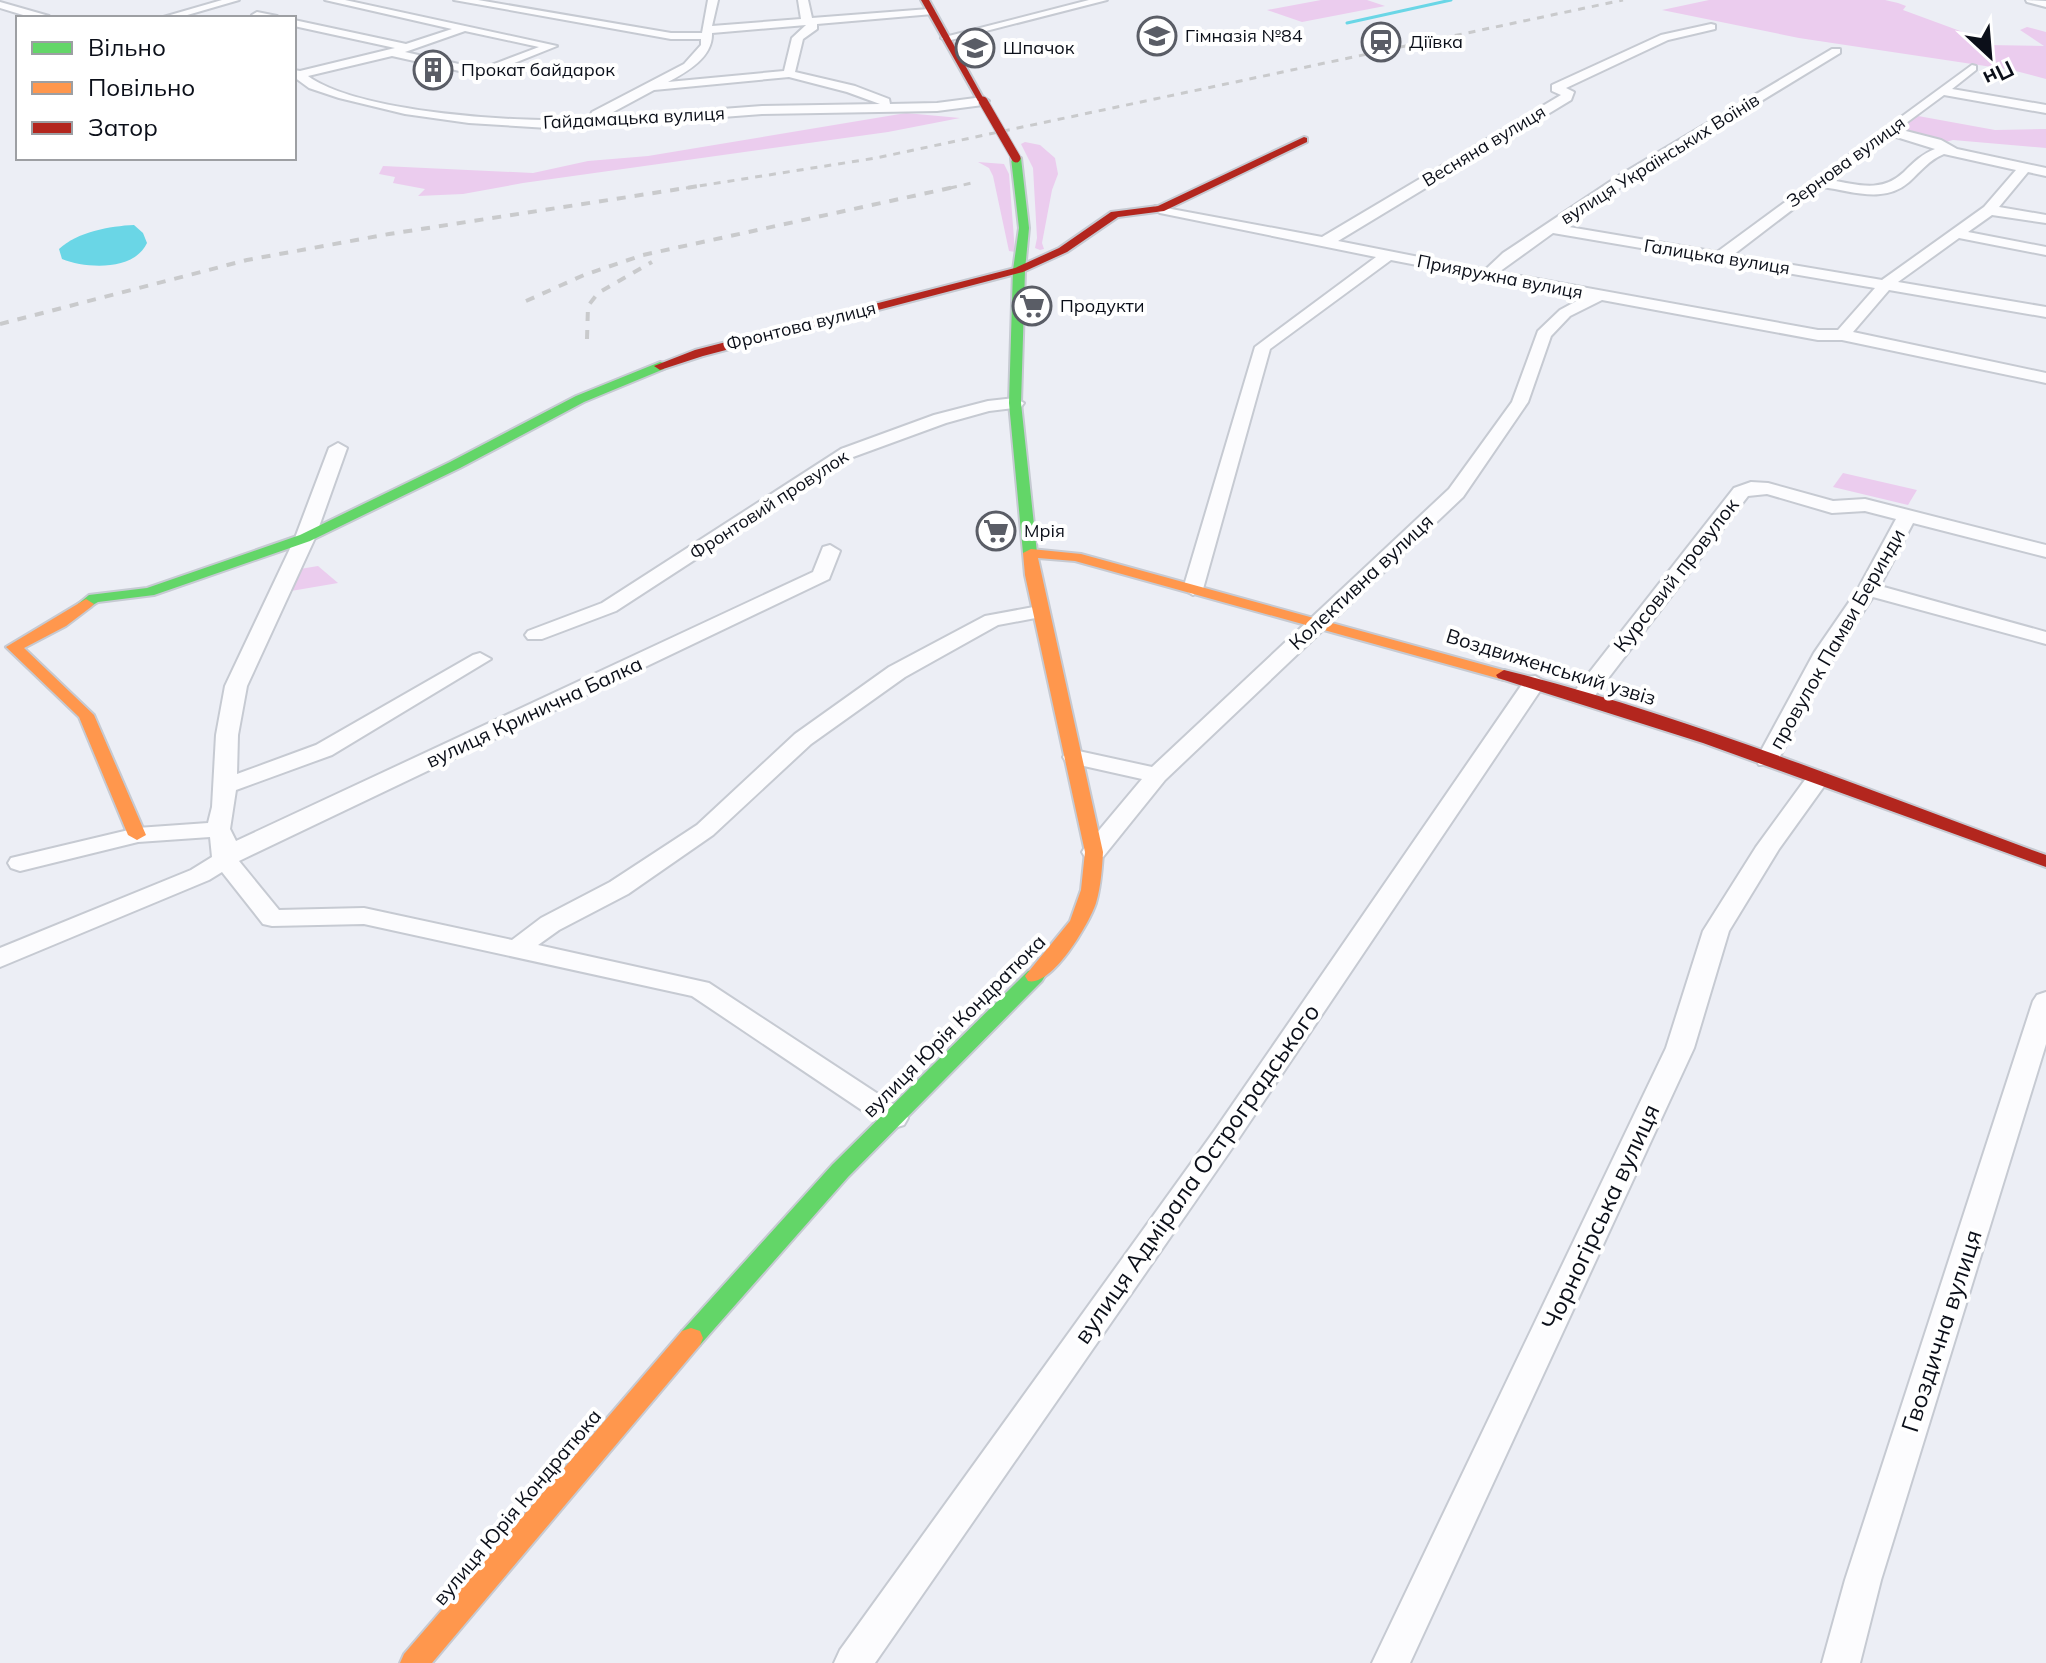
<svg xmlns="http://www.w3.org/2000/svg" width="2046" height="1663" viewBox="0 0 2046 1663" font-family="Mulish,sans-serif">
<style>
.green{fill:#ebccee}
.water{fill:#6ad6e6}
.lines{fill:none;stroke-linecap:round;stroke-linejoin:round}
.stream{stroke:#6ad6e6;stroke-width:3}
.street-casing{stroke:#c6cad2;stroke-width:4}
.fast-casing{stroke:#c6cad2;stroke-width:4}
.slow-casing{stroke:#c6cad2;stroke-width:4}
.jam-casing{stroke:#c6cad2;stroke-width:4}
.street{fill:#fcfcfe;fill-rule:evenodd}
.fast{fill:#63d668;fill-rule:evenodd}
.slow{fill:#ff974d;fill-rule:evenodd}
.jam{fill:#b3261e;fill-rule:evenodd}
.rail-far1{stroke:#c9cacc;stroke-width:3;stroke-dasharray:7 7;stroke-linecap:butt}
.rail{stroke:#c9cacc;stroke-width:4;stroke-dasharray:9 9;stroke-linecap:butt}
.jam-bridge-casing{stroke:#c6cad2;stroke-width:11;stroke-linecap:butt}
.jam-bridge{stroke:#b3261e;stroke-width:9}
.labels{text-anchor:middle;stroke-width:8;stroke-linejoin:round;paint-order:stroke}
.far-poi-label{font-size:18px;fill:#0b0f19;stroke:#fff;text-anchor:start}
.far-street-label{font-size:18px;fill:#0b0f19;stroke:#fff}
.street-label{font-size:20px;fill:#0b0f19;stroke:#fff}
.near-street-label{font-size:24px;fill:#0b0f19;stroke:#fff}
</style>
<rect width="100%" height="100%" fill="#eceef5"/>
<g class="green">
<polygon points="1321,0 1367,0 1385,6 1302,22 1267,10"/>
<polygon points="1709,0 1885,0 1898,3 1906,6 1903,10 1971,35 1987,45 2044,46 2020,30 2027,27 2046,32 2046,79 2012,70 1799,38 1662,10"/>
<polygon points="906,113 960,118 888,132 523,183 463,194 418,196 425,189 393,183 395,177 379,174 383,166 533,173 588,161 648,156"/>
<polygon points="1918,116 1995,130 2046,129 2046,148 1953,140 1942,143 1895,131"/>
<polygon points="1025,142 1040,145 1055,158 1058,174 1052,190 1042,243 1044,249 1040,250 1035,248 1037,238 1033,168 1021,144"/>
<polygon points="978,162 1004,164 1009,174 1015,252 1009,251 993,176 989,168"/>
<polygon points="1843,473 1917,490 1908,505 1833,487"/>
<polygon points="318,566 338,583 291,591 300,569"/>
</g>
<path class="water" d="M134,225L143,233L147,243C134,271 87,269 62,259L59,249C77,232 110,226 134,225Z"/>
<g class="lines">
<polyline class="stream" points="1347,23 1451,0"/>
<defs>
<g id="street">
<polygon points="222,0 239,0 177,18 160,18"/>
<path d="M325,0H345L557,46L482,76L392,56L308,76C358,113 526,124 589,119L592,112L684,64L701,45V39H671L454,0H478L671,33H702L708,0H718L712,26L801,19L798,0H808L812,18L929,9L934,12L933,14L817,24V29L803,39L795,72L855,86L889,99L890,104L937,103L983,97L989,101L983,105L937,111L762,114L564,129L469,123L405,114L339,98L309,88L294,77V70L300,71L395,48L294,26V20L406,44L452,29ZM806,25L792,38L784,71L668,82C688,71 713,57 712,33ZM465,31L539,47L481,69L405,52ZM789,77L847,92L880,104L762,106L602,118L654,90Z"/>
<polygon points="1089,0 1107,0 947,41 941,38"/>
<polygon points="2026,0 2046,1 2046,7 2027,2"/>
<polygon points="0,2 49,16 50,18 33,18 0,8"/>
<polygon points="257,12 277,16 278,18 253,17 252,15"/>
<path d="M1711,24L1715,25V29L1668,40L1566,88L1574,92L1571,100L1338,241L1485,270L1503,253L1620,175L1832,49H1840V53L1630,181L1563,226L1717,252L1972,65L1976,66V70L1952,89L2046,105V113L1944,95L1898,129L1941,140L1957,149L2046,168V176L2028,172L1999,207L2046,215V223L1992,215L1968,232L2046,247V255L1959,238L1898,282L2046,307V317L1889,290L1853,332L2046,373V383L1842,340H1818L1602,300L1570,316L1551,336L1528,402L1463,497L1165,780L1103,857H1085L1082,852L1085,847L1142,779L1066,762L1063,757L1066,752L1074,750L1152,767L1449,489L1512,402L1538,331L1560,310L1584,297L1391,260L1270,349L1203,589L1193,595L1183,589L1255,347L1376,257L1160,213L1153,209L1155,206L1322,237L1561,95L1552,91V85L1661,35ZM1890,135L1935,149C1922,154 1914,162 1904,172C1882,193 1858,185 1831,180ZM1944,154L2016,170L1984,207L1882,280L1733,255L1822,187C1852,191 1884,204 1909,182C1921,171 1929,160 1944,154ZM1553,233L1875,288L1838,330H1818L1499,272Z"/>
<polygon points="1015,398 1024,403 1021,407 989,411 946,423 853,457 616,611 542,639 528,639 525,635 528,631 602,603 841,449 934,415 988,401"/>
<polygon points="338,443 347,448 315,538 247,686 238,735 237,774 316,745 473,655 480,653 491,659 332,755 236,790 230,829 236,841 813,572 823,547 830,545 840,551 829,579 239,861 279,910 364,908 512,940 541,918 610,882 697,825 795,734 889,667 985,616 1039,606 1046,608 1049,612 1046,616 998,625 905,677 811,744 713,835 628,894 559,930 538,945 709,983 904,1111 908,1118 904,1125 894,1128 884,1125 692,996 364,924 272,926 263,924 222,872 209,880 0,967 0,948 191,870 212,857 210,837 138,842 20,871 11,868 8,863 11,858 137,828 208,823 212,807 216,735 225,686 295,538 329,448"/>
<polygon points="1751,482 1768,483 1833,501 1865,499 2046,545 2046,557 1913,523 1880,586 2046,632 2046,644 1873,597 1836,653 1778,760 1775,765 1759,765 1756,760 1814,653 1858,589 1896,519 1865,511 1832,513 1767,494 1748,496 1590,702 1574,702 1571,697 1574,692 1734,488"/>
<polygon points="1535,676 1546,682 1235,1144 875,1663 834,1663 840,1650 1215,1130 1527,677"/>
<polygon points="1818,771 1826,773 1830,778 1779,849 1729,931 1694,1048 1410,1663 1372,1663 1666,1048 1703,931 1756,847 1810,773"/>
<polygon points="2046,992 2046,1044 1881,1580 1860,1663 1822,1663 1845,1580 2033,1001 2037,995"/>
</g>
<g id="fast">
<polygon points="1016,155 1021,158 1029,228 1025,270 1021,403 1037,553 1030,557 1023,553 1009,403 1013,270 1019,228 1011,158"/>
<polygon points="660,362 664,363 664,369 584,402 460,468 310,541 154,595 98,602 86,609 78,604 89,595 147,588 300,535 450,462 576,396"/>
<polygon points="1035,969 1042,971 1045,976 1042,981 848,1177 700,1345 691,1348 682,1345 679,1338 682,1331 832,1165 1028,971"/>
</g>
<g id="slow">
<path d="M1031,549L1081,554L1510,672L1512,675L1504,680L1075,561L1038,558L1103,852C1102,869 1101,886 1096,903C1089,924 1052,987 1028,981L1025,976L1070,921L1081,890L1085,852L1025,575L1023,553Z"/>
<polygon points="86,599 94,604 91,607 66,626 24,648 94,715 146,835 137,840 128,835 79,717 6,647"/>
<polygon points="691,1328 700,1331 703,1338 700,1345 432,1663 400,1663 404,1654 682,1331"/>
</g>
<g id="jam">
<polygon points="921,0 929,0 986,103 978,101"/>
<polygon points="1304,137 1307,138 1307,142 1164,211 1118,217 1067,252 1023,272 703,356 660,370 654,366 695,350 1015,268 1059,248 1111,212 1158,206"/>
<path d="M1504,670C1689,716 1867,790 2046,855V867L1703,743L1498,678L1496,675Z"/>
</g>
</defs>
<use href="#street" class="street-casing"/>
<use href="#fast" class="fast-casing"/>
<use href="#slow" class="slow-casing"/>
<use href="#jam" class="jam-casing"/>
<use href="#street" class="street"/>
<use href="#fast" class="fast"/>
<use href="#slow" class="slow"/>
<use href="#jam" class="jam"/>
<g class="rail-far1">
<polyline points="686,188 876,158 1623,0"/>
<polyline points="950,188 976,182"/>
</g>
<g class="rail">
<polyline points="526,301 584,275 643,255 959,186"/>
<polyline points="0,324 247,260 389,234 699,186"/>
<polyline points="587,339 588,306 598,293 652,262"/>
</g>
<defs>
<polyline id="jam-bridge" points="983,101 1016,158"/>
</defs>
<use href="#jam-bridge" class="jam-bridge-casing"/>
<use href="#jam-bridge" class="jam-bridge"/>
</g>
<defs>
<symbol id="school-ring" viewBox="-11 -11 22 22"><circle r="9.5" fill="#fff" stroke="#5a5d66" stroke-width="1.5"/><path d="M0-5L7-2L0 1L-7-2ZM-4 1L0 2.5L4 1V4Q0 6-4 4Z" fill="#5a5d66"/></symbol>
<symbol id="station-ring" viewBox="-11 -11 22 22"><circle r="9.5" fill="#fff" stroke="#5a5d66" stroke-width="1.5"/><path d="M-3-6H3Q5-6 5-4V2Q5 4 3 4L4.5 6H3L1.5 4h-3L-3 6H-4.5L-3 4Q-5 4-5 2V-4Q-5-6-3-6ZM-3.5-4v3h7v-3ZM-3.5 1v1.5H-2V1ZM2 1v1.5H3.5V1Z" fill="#5a5d66"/></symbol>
<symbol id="building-ring" viewBox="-11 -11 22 22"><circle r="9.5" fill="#fff" stroke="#5a5d66" stroke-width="1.5"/><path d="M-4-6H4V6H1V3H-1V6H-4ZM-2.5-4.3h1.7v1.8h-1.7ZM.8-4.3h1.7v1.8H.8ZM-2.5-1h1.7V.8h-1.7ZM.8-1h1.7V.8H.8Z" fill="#5a5d66"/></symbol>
<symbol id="supermarket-ring" viewBox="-11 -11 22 22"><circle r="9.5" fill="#fff" stroke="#5a5d66" stroke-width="1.5"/><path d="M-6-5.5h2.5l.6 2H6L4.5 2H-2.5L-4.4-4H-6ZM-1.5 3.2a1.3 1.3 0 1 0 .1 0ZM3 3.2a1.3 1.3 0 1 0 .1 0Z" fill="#5a5d66"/></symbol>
</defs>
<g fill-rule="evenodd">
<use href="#school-ring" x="1135" y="14" width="44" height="44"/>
<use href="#station-ring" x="1359" y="20" width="44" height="44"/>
<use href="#school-ring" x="953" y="26" width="44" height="44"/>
<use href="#building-ring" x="411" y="48" width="44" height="44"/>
<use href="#supermarket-ring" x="1010" y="284" width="44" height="44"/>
<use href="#supermarket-ring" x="974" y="509" width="44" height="44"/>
</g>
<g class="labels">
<g class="far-poi-label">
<text x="1185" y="42">Гімназія №84</text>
<text x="1409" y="48">Діївка</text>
<text x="1003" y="54">Шпачок</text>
<text x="461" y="76">Прокат байдарок</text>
<text x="1060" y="312">Продукти</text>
<text x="1024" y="537">Мрія</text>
</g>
<g class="far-street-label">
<text transform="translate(634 118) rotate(-3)" y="6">Гайдамацька вулиця</text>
<text transform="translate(1484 146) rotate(-31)" y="6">Весняна вулиця</text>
<text transform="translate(1660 159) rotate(-32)" y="6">вулиця Українських Воїнів</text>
<text transform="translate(1846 162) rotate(-36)" y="6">Зернова вулиця</text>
<text transform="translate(1717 257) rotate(9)" y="6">Галицька вулиця</text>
<text transform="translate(1500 277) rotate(11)" y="6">Прияружна вулиця</text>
<text transform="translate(801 326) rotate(-14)" y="6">Фронтова вулиця</text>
<text transform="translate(769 505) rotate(-33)" y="6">Фронтовий провулок</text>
</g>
<g class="street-label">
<text transform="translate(1676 575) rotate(-52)" y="7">Курсовий провулок</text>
<text transform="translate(1361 582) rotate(-43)" y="7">Колективна вулиця</text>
<text transform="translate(1837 639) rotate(-60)" y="7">провулок Памви Беринди</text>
<text transform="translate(1551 667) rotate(17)" y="7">Воздвиженський узвіз</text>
<text transform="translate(534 712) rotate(-25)" y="7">вулиця Кринична Балка</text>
<text transform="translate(954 1026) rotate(-45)" y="7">вулиця Юрія Кондратюка</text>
<text transform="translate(517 1507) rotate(-50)" y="7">вулиця Юрія Кондратюка</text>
</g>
<g class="near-street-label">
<text transform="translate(1197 1174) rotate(-55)" y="8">вулиця Адмірала Остроградського</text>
<text transform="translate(1601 1217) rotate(-65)" y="8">Чорногірська вулиця</text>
<text transform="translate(1942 1331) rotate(-72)" y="8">Гвоздична вулиця</text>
</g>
</g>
<rect x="16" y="16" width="280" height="144" fill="#ffffff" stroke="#9d9fa3" stroke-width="2"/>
<rect x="32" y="42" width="40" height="12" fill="#63d668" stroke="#9d9fa3" stroke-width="2"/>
<text x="88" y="56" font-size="24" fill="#0b0f19">Вільно</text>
<rect x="32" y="82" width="40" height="12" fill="#ff974d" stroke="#9d9fa3" stroke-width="2"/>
<text x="88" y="96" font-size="24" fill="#0b0f19">Повільно</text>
<rect x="32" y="122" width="40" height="12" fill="#b3261e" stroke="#9d9fa3" stroke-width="2"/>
<text x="88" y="136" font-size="24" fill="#0b0f19">Затор</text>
<g transform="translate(1990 56) rotate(154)" stroke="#ffffff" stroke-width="6" paint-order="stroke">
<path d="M0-6L14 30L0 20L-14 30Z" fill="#0b0f19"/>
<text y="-12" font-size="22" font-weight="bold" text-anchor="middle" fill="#0b0f19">Пн</text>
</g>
</svg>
